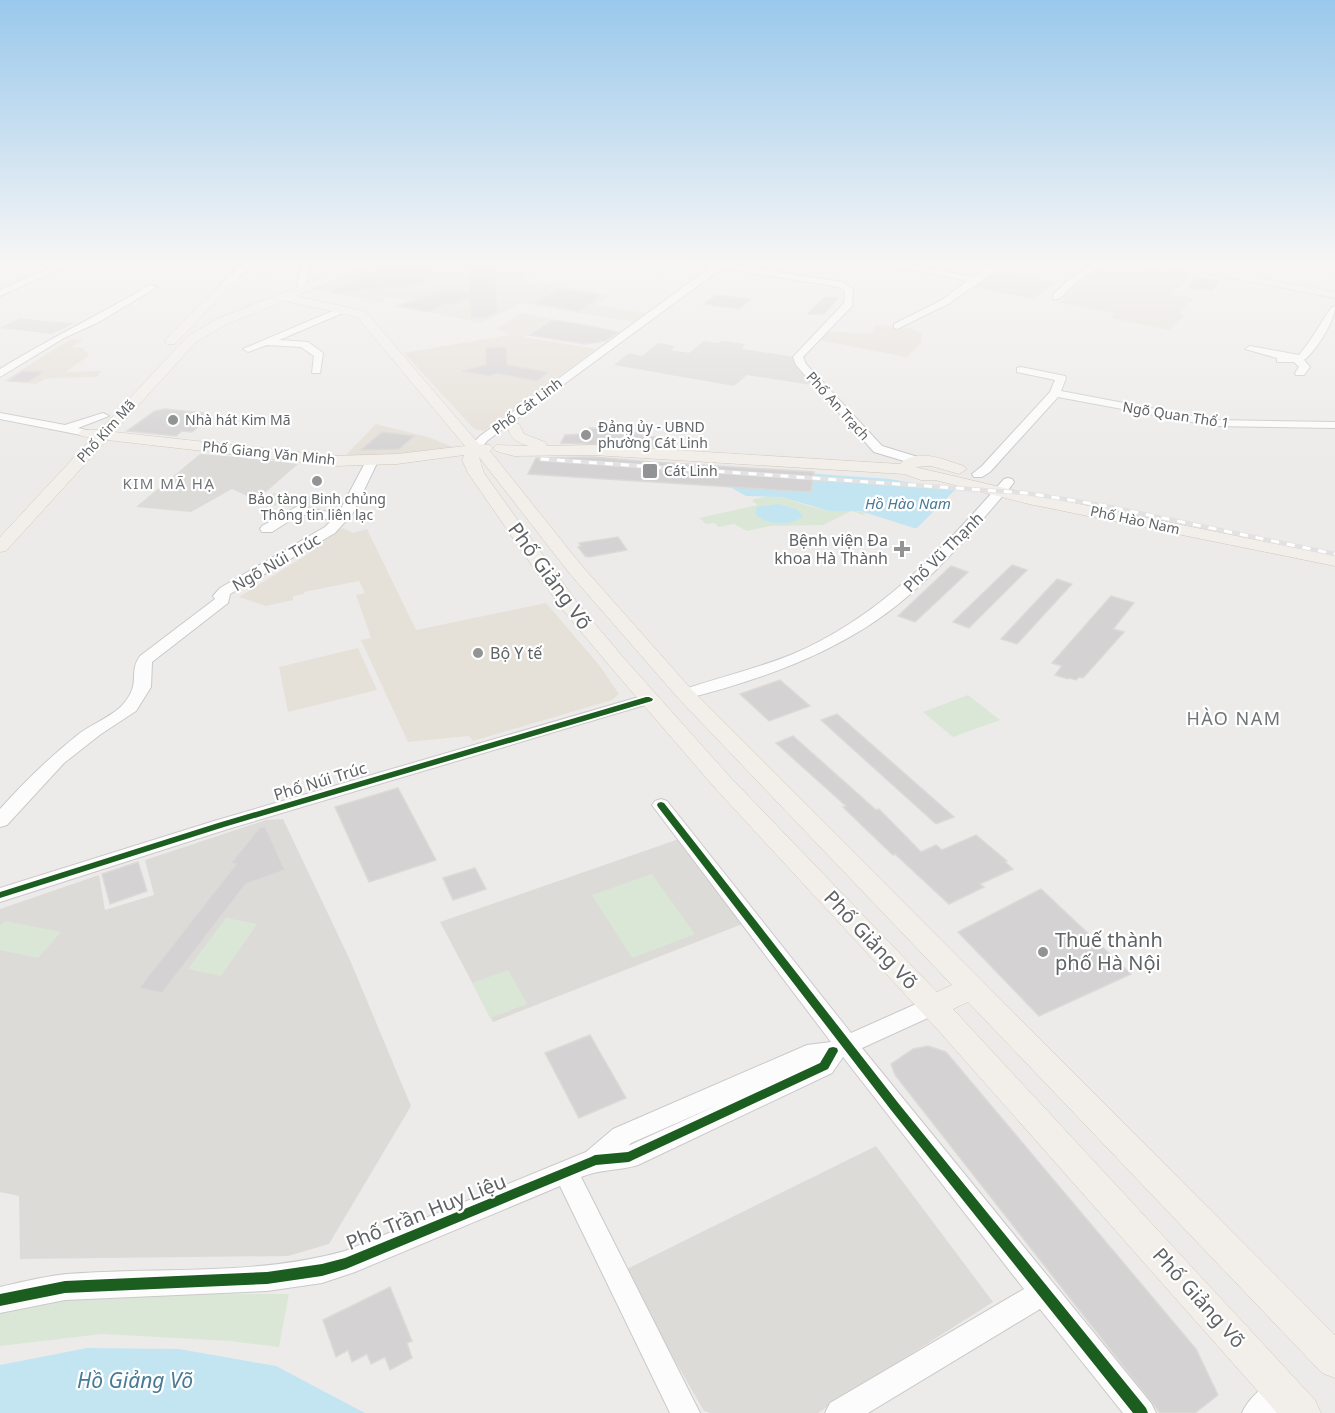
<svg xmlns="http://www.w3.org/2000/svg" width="1335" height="1413" viewBox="0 0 1335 1413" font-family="'Noto Sans',sans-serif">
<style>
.commercial{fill:#e5e0d8}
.education{fill:#dddbd8}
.green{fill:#dbe7d6}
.water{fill:#c3e5f1}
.building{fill:#d4d2d2;stroke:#dcdad8;stroke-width:1.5}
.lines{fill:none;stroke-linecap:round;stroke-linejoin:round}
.minor-casing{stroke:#cac9c9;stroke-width:2}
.major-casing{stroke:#d2c7ba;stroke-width:1}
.minor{fill:#fcfcfc;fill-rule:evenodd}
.major{fill:#f2efea;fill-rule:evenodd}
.rail-casing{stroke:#e3e2e2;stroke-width:4.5}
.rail{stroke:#fff;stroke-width:3;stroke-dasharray:8;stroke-linecap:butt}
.cycleway-casing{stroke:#fff;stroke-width:3}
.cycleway{fill:#1b5e20;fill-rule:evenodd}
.poi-dot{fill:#919394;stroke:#fff;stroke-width:2}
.labels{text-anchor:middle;stroke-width:4.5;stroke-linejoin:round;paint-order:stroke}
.far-street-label{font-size:14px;fill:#5f6366;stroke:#fff}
.far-poi-label{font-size:14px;fill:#5f6366;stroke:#fff;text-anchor:start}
.far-neighbourhood-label{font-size:15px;letter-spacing:1.5px;fill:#707577;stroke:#fff}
.far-water-label{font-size:15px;font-style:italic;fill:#487a95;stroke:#fff}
.poi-label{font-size:16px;fill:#5f6366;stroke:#fff;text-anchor:end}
.street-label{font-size:16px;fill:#5f6366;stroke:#fff}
.neighbourhood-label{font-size:18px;letter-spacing:1.5px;fill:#707577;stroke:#fff}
.near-street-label{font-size:20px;fill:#5f6366;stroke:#fff}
.near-poi-label{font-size:20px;fill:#5f6366;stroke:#fff;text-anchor:start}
.near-water-label{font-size:21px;font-style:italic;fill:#487a95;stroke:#fff}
</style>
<rect width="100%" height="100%" fill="#edebe9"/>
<g class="commercial">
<polygon points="380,261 553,261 525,275 528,276 518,282 541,286 546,283 611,296 595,305 646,313 634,322 521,303 482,323 428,312 439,306 390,297 378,302 311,289"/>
<polygon points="1108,261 1194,273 1172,294 1194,298 1179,313 1185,315 1170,330 1110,318 1115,313 1060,303 1066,298 1062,297"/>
<polygon points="522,313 551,319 524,337 596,349 484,431 474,429 404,353 509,335 497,328"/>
<polygon points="874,325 910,328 922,334 921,343 907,357 818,340 827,332 873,333"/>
<polygon points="71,339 83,340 72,347 85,348 83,351 89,352 86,354 89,355 66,372 101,371 97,377 55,378 45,379 36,384 4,381"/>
<polygon points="376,424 428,437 453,447 388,455 346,455"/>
<polygon points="343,528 353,533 367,529 416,630 546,603 599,665 619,694 612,700 473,741 469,736 408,742 361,640 371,638 356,595 365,593 359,581 304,592 304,594 293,596 293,600 266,606 239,597 311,552 305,549"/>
<polygon points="358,648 377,690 288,712 279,667"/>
</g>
<g class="education">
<polygon points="997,272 1055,283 1033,299 972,287"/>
<polygon points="20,318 43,321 75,323 52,334 0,328"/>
<polygon points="704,341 718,343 722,341 745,344 742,349 796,357 817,386 747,375 734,386 614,365 629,353 642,356 658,343 675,346 671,350 689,353"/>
<polygon points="200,454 237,457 298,464 266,492 252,498 232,489 191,512 136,507"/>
<polygon points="283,819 350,960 411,1106 329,1244 288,1256 20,1259 19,1196 0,1192 0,909 99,875 105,910 154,895 145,860 266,820"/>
<polygon points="679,839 745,923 493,1022 440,922"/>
<polygon points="876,1146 993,1302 818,1413 710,1413 704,1411 623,1271"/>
</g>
<g class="green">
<polygon points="588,261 695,261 703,263 686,274 668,271 660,275"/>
<polygon points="274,493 320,497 309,509 262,504"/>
<path d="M770,496C790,497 807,508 827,510C840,512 853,509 866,513L863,515L852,511L823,525L770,526L747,531L734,524L719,527L714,523L706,524L699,518L758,505L752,501L754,499Z"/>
<polygon points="968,695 1000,720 953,737 923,712"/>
<polygon points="652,874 695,934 632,958 592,895"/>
<polygon points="226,918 257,924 221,976 188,969"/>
<polygon points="5,921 61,932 38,958 0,950 0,926"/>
<polygon points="508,970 527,1004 490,1018 472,983"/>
<polygon points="46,1294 289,1294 279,1347 229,1341 102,1334 0,1346 0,1306"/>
</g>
<g class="water">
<polygon points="804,473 890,479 955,490 917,528 914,528 860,511 829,511 781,497 746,496 728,486"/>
<path d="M777,504L797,509L803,516C792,526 767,526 755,514L757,507Z"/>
<polygon points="87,1348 179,1349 276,1366 365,1413 0,1413 0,1365"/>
</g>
<g class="building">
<polygon points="413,261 425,261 432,276 420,284 334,293 333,291 395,262 413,266"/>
<polygon points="469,261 495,261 497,312 485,318 471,318 470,297 455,304 446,303 428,312 398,306 448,289 470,293"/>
<polygon points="1196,278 1204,279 1219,281 1213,290 1189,288"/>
<polygon points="560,289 600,295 595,298 598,299 578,311 535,303"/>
<polygon points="716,295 751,299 739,309 704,304"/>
<polygon points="825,297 838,298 824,314 808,314"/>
<polygon points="552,320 591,326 618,332 605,341 585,344 529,335"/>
<polygon points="506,347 507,365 548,372 537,381 496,373 490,376 462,371 486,365 486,348"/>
<polygon points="22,371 43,372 28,382 9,381"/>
<polygon points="165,409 205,413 202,424 192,432 182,431 176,436 127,431 155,411"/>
<polygon points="589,428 626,429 624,431 644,434 643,436 657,437 656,440 660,440 658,447 561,443 565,435 586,434"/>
<polygon points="382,432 414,436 399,449 361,450"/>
<polygon points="593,457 652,462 814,472 811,492 528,474 536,458"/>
<polygon points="618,537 627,550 589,557 585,556 578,547 581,546 579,543"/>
<polygon points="1012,565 1027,570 969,628 953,622"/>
<polygon points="951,566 968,572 915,622 898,616"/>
<polygon points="1057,579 1072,584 1017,644 1001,639"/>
<polygon points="1111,596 1134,603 1113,629 1124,632 1083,678 1079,677 1076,680 1069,678 1068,679 1055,675 1062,666 1052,663"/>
<polygon points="780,680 810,706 769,721 740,694"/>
<polygon points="837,714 954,817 936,824 821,720"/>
<polygon points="793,736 876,810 879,809 921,852 936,845 942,850 976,835 1007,861 1005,862 1013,869 980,884 984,887 949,904 895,854 893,855 843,807 846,806 776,743"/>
<polygon points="398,788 436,860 369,882 335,807"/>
<polygon points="265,826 285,870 246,884 162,993 139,988 236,864 231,863 259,828"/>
<polygon points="138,862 147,891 110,904 102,874"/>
<polygon points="475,868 486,889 453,900 443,878"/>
<polygon points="1041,889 1131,974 1039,1016 958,932"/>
<polygon points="590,1035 626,1098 579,1118 545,1053"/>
<polygon points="928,1046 946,1052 1196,1349 1218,1395 1195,1413 1160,1413 895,1075 891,1064 913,1049"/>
<polygon points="390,1287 412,1341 407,1343 412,1358 390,1370 385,1357 371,1364 367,1354 352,1362 348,1350 336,1357 323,1320"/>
</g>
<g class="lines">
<defs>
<g id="minor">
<polygon points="65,261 77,261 0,296 0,290"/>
<polygon points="245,261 254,261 224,292 218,292 218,288"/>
<polygon points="302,261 310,261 305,290 301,293 297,290"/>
<polygon points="580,261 596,261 600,264 596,267"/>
<polygon points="697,261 729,261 730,264 842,282 853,289 852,306 803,357 806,364 882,446 918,457 918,463 914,464 874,452 796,365 793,357 844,303 845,292 839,287 722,268 488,440 478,451 470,451 468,448 480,436 712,266"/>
<polygon points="870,261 890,261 973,277 999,261 1010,261 948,304 897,329 894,328 894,324 942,300 967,281"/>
<polygon points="1097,261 1107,261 1072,286 1059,299 1053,299 1053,295 1066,282"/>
<path d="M150,285L157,287L99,322L64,338L0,377V369C49,339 100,314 150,285Z"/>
<path d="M1335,306C1335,321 1316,351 1304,360L1310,367L1304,375H1296L1295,373L1299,367L1294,362H1277V358L1245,349L1250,346L1299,355C1312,340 1320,323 1332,307Z"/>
<polygon points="342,307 345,308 345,312 279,340 308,342 323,353 320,373 312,373 314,356 301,347 267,345 248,352 243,349"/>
<polygon points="1021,367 1065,376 1066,378 1061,391 1213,420 1335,422 1335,428 1213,426 1058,397 990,472 982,477 974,477 972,474 982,466 1050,392 1055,380 1017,372 1017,368"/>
<polygon points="0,413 65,425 103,413 109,416 78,428 90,431 92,433 86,436 0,419"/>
<path d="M372,457L378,461L353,513L335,533L230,594L228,603L152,662L151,687L136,711L101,734L64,763L7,825L0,827V809C25,781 51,756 80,733C94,723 115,715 125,702C141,682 128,673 140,656L215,599L213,596L220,588L325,527L332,520L300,514L272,532H262L260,529L262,526L298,506L338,514L366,461Z"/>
<path d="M1008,478L1012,479L1014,482L1012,485C976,527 940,571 896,606C835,654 760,680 685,699L677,694L679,691C717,678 756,669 793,654C880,617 943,549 1004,479Z"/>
<polygon points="649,694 657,699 655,702 228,829 0,902 0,888 214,821"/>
<path d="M661,799L667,801L851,1033L925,1000L933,997L941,1000L944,1006L941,1012L862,1048L1151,1403L1156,1413H1123L1040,1309L868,1413H825L830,1403L1024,1289L843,1057L832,1073L638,1165C619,1171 600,1169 581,1177L700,1413H670L560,1186L355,1272L322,1283L267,1291L65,1300L0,1313V1287C22,1282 45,1276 67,1274C159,1267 256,1276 345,1251L586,1152L613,1129L807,1045L831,1042L655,809L652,805L655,801ZM720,1104L628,1146L631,1143Z"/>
<path d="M1283,1376L1293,1380L1297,1390L1293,1400L1279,1413H1242C1249,1397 1267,1382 1283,1376Z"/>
</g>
<g id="major">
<polygon points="275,261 290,261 225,292 175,344 167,344 165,341 167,338 217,288"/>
<path d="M363,261H379L296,296L365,311L479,444L490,445L493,448L490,451L582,566L692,690L1335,1335V1378L1322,1373L968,1002L953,1009L1315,1400L1321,1413H1277L938,1030L715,788L608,664L562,609L468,473L462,460L464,455L397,464L334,466L107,440L6,551L0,552V537L92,438L81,436L79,433L81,430H100L188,336L217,319ZM285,301L357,317L465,446L397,454L334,456L114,432L196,342L225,325ZM479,457L570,574L678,698L952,985L937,992L731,778L622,656L576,601L484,473Z"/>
<polygon points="1146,261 1171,261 1335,292 1335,298"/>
<path d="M514,423L519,424L524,434L545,442L547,446L593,445L900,464C918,447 944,460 964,466L967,469L959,474L931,466L915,467L1030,494L1335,556V566L1029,504L935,480H921L904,474L593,455L514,456L496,451L493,448L496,445L529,446C517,442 512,440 507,427Z"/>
</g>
</defs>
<use href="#minor" class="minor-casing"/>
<use href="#major" class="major-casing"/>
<use href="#minor" class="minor"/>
<use href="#major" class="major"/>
<defs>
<polyline id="rail" points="541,459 1026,493 1101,505 1335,554"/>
</defs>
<use href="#rail" class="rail-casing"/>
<use href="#rail" class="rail"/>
<defs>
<g id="cycleway">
<polygon points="646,697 649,697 653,699 652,701 224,827 0,898 0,892 218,823"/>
<polygon points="661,802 664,803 899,1104 1146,1408 1148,1413 1133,1413 891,1110 658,807 657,805 658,803"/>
<polygon points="833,1047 837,1048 838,1051 828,1069 633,1160 629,1162 596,1165 346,1269 322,1276 267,1284 65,1293 0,1306 0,1294 65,1281 267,1272 322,1264 345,1258 591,1157 595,1155 628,1152 820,1063 829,1048"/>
</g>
</defs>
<use href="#cycleway" class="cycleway-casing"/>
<use href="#cycleway" class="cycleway"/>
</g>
<linearGradient id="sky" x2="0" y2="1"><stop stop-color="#99c8ec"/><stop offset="0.57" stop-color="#f7f6f5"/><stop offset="1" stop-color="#f7f6f5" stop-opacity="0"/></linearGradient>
<rect width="1335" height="459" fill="url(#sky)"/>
<g class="poi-dot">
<circle cx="173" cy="420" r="6"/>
<circle cx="586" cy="435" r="6"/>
<rect x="642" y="463" width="16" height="16" rx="3"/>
<circle cx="317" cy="481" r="6"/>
<path d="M899 540h6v6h6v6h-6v6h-6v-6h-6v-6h6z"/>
<circle cx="478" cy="653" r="6"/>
<circle cx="1043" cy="952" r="6"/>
</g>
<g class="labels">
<g class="far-street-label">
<text transform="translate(527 406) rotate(-37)" y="5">Phố Cát Linh</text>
<text transform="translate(838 406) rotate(48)" y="5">Phố An Trạch</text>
<text transform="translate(1176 415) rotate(9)" y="5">Ngõ Quan Thổ 1</text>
<text transform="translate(106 431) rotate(-48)" y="5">Phố Kim Mã</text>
<text transform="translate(269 453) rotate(6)" y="5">Phố Giang Văn Minh</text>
<text transform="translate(1135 520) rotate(12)" y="5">Phố Hào Nam</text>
</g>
<g class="far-poi-label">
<text x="185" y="425">Nhà hát Kim Mã</text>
<text x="598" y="432">Đảng ủy - UBND<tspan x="598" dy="16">phường Cát Linh</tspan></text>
<text x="664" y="476">Cát Linh</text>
<text x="317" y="504" text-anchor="middle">Bảo tàng Binh chủng<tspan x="317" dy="16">Thông tin liên lạc</tspan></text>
</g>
<g class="far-neighbourhood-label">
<text x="169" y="489">KIM MÃ HẠ</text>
</g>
<g class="far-water-label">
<text x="908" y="509">Hồ Hào Nam</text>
</g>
<g class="poi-label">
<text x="888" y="546">Bệnh viện Đa<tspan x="888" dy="18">khoa Hà Thành</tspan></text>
<text x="490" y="659" text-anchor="start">Bộ Y tế</text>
</g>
<g class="street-label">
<text transform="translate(943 552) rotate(-45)" y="6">Phố Vũ Thạnh</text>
<text transform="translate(276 562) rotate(-30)" y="6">Ngõ Núi Trúc</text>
<text transform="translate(320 781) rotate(-17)" y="6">Phố Núi Trúc</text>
</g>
<g class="neighbourhood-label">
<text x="1234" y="725">HÀO NAM</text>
</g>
<g class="near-street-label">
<text transform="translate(550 576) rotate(54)" y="7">Phố Giảng Võ</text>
<text transform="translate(871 940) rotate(47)" y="7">Phố Giảng Võ</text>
<text transform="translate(426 1212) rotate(-22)" y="7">Phố Trần Huy Liệu</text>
<text transform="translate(1199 1298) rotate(48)" y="7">Phố Giảng Võ</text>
</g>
<g class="near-poi-label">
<text x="1055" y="947">Thuế thành<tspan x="1055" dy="23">phố Hà Nội</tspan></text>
</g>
<g class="near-water-label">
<text x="135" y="1388">Hồ Giảng Võ</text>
</g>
</g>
</svg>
